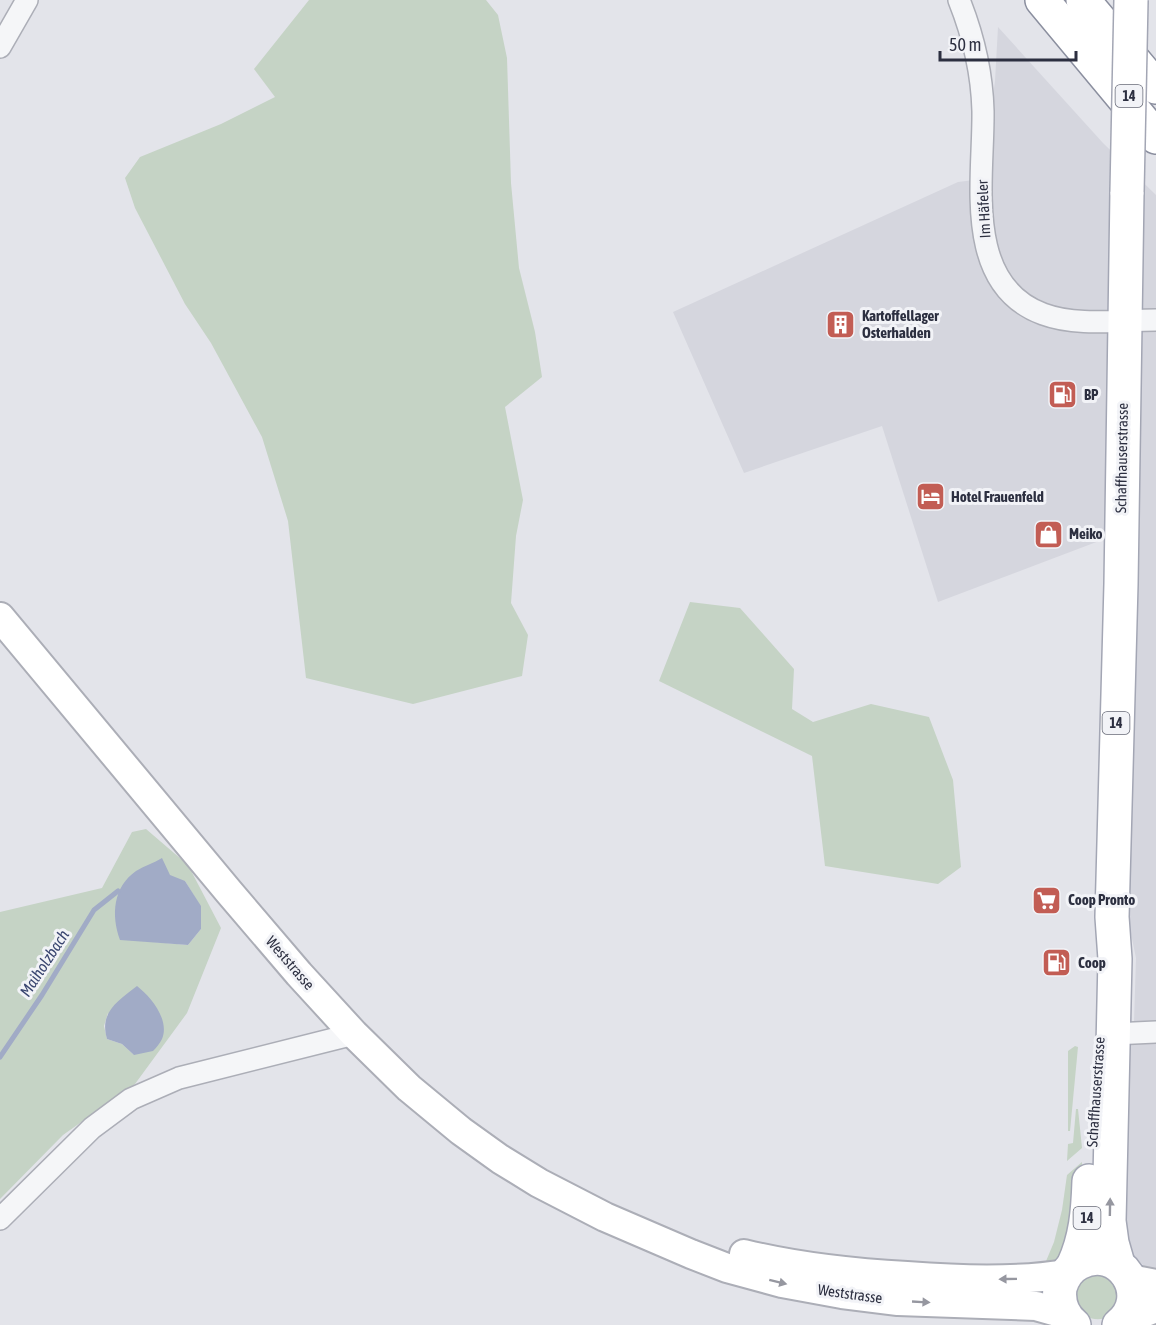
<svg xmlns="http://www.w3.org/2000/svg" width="1156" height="1325" viewBox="0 0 1156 1325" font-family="'Asap Condensed',sans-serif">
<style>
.built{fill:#d5d6de}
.green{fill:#c5d3c5;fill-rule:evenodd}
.water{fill:#a1abc6}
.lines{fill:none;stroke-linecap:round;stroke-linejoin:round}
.stream{stroke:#a1abc6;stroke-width:5}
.street-casing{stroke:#acaeb7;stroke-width:24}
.secondary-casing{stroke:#acaeb7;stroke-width:32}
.primary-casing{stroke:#a3a6b4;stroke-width:36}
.highway-casing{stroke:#8b8f9f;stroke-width:36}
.street{stroke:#f5f6f8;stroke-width:21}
.secondary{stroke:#fff;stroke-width:28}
.primary{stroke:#fff;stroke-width:33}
.highway{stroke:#fff;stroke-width:33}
.primary-bridge-casing{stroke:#a3a6b4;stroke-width:36;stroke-linecap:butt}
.primary-bridge{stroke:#fff;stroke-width:33}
.oneway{fill:#9697a0}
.labels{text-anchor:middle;stroke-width:6;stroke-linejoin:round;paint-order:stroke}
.shield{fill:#f2f3f7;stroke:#676a77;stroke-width:1.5}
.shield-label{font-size:14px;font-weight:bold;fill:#2c2f40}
.street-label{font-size:15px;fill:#2c2f40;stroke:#f2f3f7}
.poi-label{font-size:15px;font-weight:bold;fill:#2c2f40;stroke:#f2f3f7;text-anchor:start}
.water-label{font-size:16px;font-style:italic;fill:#3a4670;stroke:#f2f3f7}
</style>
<rect width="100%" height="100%" fill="#e3e4ea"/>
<polygon class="built" points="998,27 1103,143 1156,195 1156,1271 1144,1266 1135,1258 1128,1242 1123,1209 1127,1057 1134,1022 1136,958 1128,919 1136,527 938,602 882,426 744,473 673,312 958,182 982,179 995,81"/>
<g class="green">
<polygon points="309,0 486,0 498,15 507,58 511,183 519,268 535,332 542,377 505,407 523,500 516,536 511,603 528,635 522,676 413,704 306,678 288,521 262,437 211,343 185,304 135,208 125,178 140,157 221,124 275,97 254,69"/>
<polygon points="690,602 740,608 794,669 792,709 813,722 871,704 929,717 953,780 961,867 938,884 825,866 812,756 659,681"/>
<path d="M146,829L188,865L221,928L187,1013L135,1084L63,1135L0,1199V912L102,888L132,832ZM185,881L201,907V929L188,945L120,939ZM108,1013L134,1055L122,1044L107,1039L104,1026Z"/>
<polygon points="1075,1046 1078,1047 1070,1131 1068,1131 1068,1051"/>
<polygon points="1076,1109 1078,1109 1082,1148 1067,1161 1068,1144 1073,1143"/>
<polygon points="1082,1162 1082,1170 1063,1260 1044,1266 1054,1242 1062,1210 1067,1175"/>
<path d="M1103,1270L1122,1295L1111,1316C1095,1323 1087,1318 1074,1307L1075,1282Z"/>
</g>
<g class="water">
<path d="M162,858L170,875L185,881L201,906V929L188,945L120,940C111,915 113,887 136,871C144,866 154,863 162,858Z"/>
<path d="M137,986C151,997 170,1020 162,1039C160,1043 156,1048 153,1051L134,1055L122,1044L107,1039C99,1012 118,1001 137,986Z"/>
</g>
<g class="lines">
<polyline class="stream" points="0,1057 42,995 94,910 118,891"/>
<defs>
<g id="street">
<path d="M959,0C973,35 982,73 983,111C984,178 962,284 1043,314C1078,327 1119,320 1156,320"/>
<polyline points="0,47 27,0"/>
<polyline points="1113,1034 1156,1032"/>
<polyline points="0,1219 92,1128 131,1099 179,1078 354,1034"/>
</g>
<g id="secondary">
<polyline points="0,617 229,892 299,974 354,1034 409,1088 461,1131 500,1159 539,1183 605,1217 691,1254 727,1268 782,1283 842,1294 898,1301 1036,1306 1064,1314"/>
<path d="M744,1254C797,1267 852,1273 907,1276C960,1280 1014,1282 1066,1274"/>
<polyline points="1130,1279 1156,1284"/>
<polyline points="1125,1320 1156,1308"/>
</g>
<g id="primary">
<polyline points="1118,1264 1112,1243 1109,1221 1115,959 1112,917 1121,584 1127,192"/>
<path d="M1073,1266C1086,1238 1088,1211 1089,1181"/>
<path d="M1074,1325C1063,1316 1058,1303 1060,1288C1063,1277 1069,1268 1079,1263C1119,1242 1155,1296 1119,1325"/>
</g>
<g id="highway">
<polyline points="1042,0 1156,137"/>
<polyline points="1083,0 1156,87"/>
</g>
</defs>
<use href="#street" class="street-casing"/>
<use href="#secondary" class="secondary-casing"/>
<use href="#primary" class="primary-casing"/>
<use href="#highway" class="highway-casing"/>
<use href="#street" class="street"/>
<use href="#secondary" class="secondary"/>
<use href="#primary" class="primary"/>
<use href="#highway" class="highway"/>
<defs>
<polyline id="primary-bridge" points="1127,192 1131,0"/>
</defs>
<use href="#primary-bridge" class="primary-bridge-casing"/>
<use href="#primary-bridge" class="primary-bridge"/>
</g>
<defs><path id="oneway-solid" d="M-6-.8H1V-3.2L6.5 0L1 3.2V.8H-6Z" transform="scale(1.5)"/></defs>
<g class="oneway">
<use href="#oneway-solid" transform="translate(1110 1207) rotate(-89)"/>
<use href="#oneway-solid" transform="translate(1008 1279) rotate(179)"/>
<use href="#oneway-solid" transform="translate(778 1282) rotate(14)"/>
<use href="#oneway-solid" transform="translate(921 1302) rotate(3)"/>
</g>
<defs>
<symbol id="building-square" viewBox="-11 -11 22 22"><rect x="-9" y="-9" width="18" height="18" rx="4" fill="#c25d54" stroke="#f2f3f7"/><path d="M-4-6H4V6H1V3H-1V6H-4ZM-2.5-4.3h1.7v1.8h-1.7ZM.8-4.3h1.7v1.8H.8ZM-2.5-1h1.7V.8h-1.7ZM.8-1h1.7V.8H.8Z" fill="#fff"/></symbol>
<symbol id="fuel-square" viewBox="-11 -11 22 22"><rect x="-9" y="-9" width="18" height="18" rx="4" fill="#c25d54" stroke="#f2f3f7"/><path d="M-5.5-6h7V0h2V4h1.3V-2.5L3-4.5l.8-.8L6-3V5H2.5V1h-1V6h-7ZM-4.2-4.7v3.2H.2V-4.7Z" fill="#fff"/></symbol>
<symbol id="hotel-square" viewBox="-11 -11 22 22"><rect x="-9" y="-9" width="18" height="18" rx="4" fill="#c25d54" stroke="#f2f3f7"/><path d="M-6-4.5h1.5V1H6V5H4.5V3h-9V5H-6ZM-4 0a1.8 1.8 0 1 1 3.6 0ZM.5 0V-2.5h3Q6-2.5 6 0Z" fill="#fff"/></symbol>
<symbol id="shop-square" viewBox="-11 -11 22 22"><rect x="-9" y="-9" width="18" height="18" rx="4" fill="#c25d54" stroke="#f2f3f7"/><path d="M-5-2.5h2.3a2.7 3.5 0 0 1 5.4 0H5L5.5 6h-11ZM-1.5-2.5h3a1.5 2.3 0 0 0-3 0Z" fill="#fff"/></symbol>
<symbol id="supermarket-square" viewBox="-11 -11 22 22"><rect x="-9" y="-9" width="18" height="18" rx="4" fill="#c25d54" stroke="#f2f3f7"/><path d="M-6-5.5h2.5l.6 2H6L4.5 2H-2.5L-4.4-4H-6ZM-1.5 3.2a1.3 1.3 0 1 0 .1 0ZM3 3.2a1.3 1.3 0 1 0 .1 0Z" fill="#fff"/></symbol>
</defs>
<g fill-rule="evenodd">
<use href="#building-square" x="824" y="308" width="33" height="33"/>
<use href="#fuel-square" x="1046" y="378" width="33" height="33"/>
<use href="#hotel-square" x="914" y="480" width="33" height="33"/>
<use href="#shop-square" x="1032" y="518" width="33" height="33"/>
<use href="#supermarket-square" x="1030" y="884" width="33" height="33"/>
<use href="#fuel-square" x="1040" y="946" width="33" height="33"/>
</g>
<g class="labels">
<g class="shield">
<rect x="1115.5" y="85" width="27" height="22" rx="4.5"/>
<rect x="1102.5" y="712" width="27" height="22" rx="4.5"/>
<rect x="1073.5" y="1207" width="27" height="22" rx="4.5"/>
</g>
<g class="shield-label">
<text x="1129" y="101">14</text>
<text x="1116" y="728">14</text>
<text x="1087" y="1223">14</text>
</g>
<g class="street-label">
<text transform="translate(984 209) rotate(-93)" y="5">Im Häfeler</text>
<text transform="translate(1122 458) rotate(-89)" y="5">Schaffhauserstrasse</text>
<text transform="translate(290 963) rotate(49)" y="5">Weststrasse</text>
<text transform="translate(1096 1092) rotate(-86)" y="5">Schaffhauserstrasse</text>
<text transform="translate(850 1294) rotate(8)" y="5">Weststrasse</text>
</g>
<g class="poi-label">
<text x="862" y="321">Kartoffellager<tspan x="862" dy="17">Osterhalden</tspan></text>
<text x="1084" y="400">BP</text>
<text x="951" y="502">Hotel Frauenfeld</text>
<text x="1069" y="539">Meiko</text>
<text x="1068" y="905">Coop Pronto</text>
<text x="1078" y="968">Coop</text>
</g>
<g class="water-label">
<text transform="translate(44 963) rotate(-57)" y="6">Maiholzbach</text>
</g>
</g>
<path d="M940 51v9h136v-9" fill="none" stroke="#2c2f40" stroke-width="3"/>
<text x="949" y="51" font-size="18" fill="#2c2f40" stroke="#f2f3f7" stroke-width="4.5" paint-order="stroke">50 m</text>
</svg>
